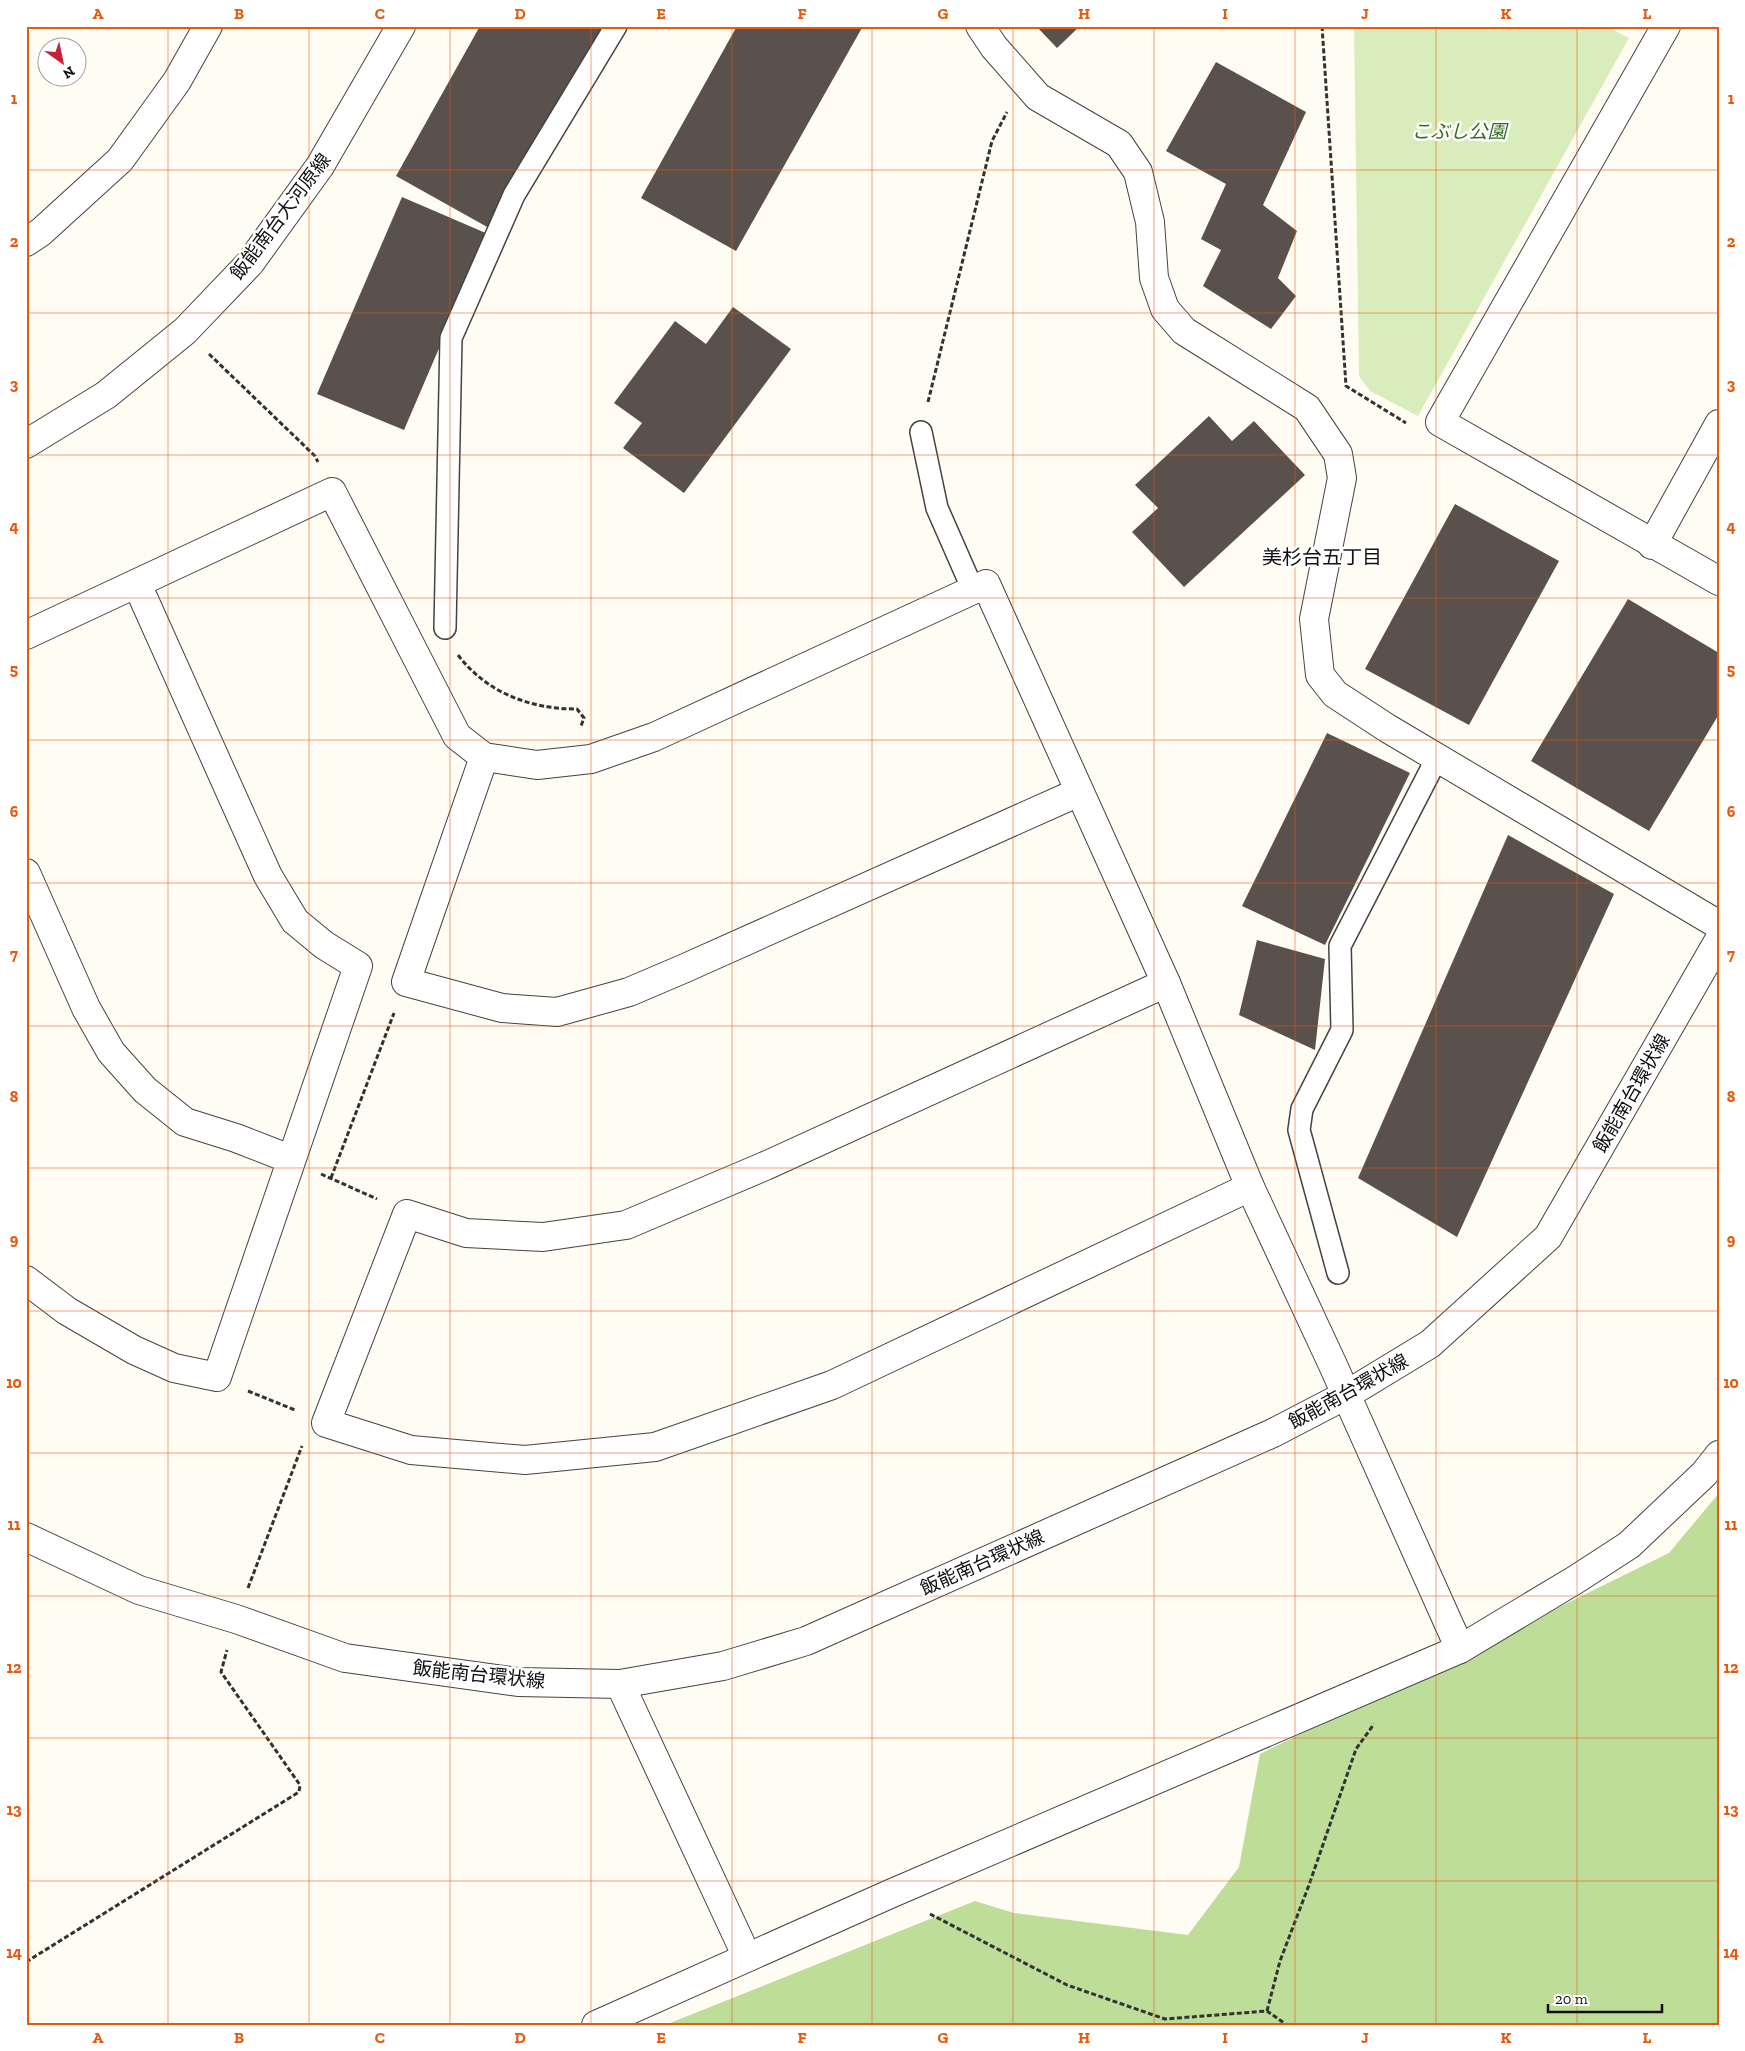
<svg xmlns="http://www.w3.org/2000/svg" width="1745" height="2051" viewBox="0 0 1745 2051" font-family="'Zilla Slab','Noto Sans JP',serif">
<style>
.green{fill:#d9ecbb}
.forest{fill:#bedd99}
.building{fill:#5a504c}
.lines{fill:none;stroke-linecap:round;stroke-linejoin:round}
.service-casing{stroke:#434343;stroke-width:24}
.minor-casing{stroke:#434343;stroke-width:30}
.tertiary-casing{stroke:#434343;stroke-width:30}
.path{stroke:#323232;stroke-width:3;stroke-dasharray:5 2.5;stroke-linecap:butt}
.service{stroke:#fff;stroke-width:21}
.minor{stroke:#fff;stroke-width:28}
.tertiary{stroke:#fff;stroke-width:28}
.grid{fill:none;stroke:#e8590c;stroke-width:1;stroke-opacity:0.55}
.labels{text-anchor:middle;stroke-width:5;stroke-linejoin:round;paint-order:stroke}
.park-label{font-size:19px;font-style:italic;fill:#346c1d;stroke:#fff}
.street-label{font-size:19px;fill:#101010;stroke:#fff}
.neighbourhood-label{font-size:20px;fill:#101010;stroke:#fff}
.neatline{fill:none;stroke:#e8590c;stroke-width:2}
.grid-label{font-size:16px;text-anchor:middle;font-weight:bold;fill:#e8590c}
</style>
<rect width="100%" height="100%" fill="#fffcf4"/>
<polygon class="green" points="1354,26 1606,26 1629,38 1418,416 1370,391 1359,376"/>
<polygon class="forest" points="1719,1493 1719,2025 665,2025 975,1901 1014,1913 1188,1935 1239,1867 1260,1754 1669,1553"/>
<g class="building">
<polygon points="480,26 603,26 489,228 396,176"/>
<polygon points="737,26 863,26 736,251 641,198"/>
<polygon points="1036,26 1080,26 1057,48"/>
<polygon points="1216,62 1306,112 1263,205 1297,231 1278,278 1296,296 1271,329 1203,286 1221,250 1201,239 1226,184 1166,151"/>
<polygon points="402,197 488,234 404,430 317,394"/>
<polygon points="733,307 791,349 684,493 623,448 642,423 614,403 675,321 706,344"/>
<polygon points="1209,416 1232,441 1254,421 1305,475 1184,587 1132,532 1158,508 1135,485"/>
<polygon points="1455,504 1559,561 1469,725 1365,669"/>
<polygon points="1628,599 1719,653 1719,714 1649,831 1531,761"/>
<polygon points="1327,733 1410,773 1325,945 1242,906"/>
<polygon points="1508,835 1614,894 1457,1237 1358,1178"/>
<polygon points="1257,940 1325,959 1315,1050 1239,1015"/>
</g>
<g class="lines">
<defs>
<g id="service">
<polyline points="921,432 937,508 973,590"/>
<polyline points="445,628 451,338 514,195 616,26"/>
<polyline points="1338,1273 1299,1130 1302,1109 1342,1030 1340,946 1437,758"/>
</g>
<g id="minor">
<polyline points="980,26 994,47 1038,97 1119,144 1138,172 1150,222 1154,278 1165,309 1184,331 1307,408 1338,454 1342,478 1314,619 1320,675 1335,694 1387,728 1719,925"/>
<polyline points="1666,26 1440,422 1719,581"/>
<polyline points="26,242 41,232 120,160 177,81 208,26"/>
<polyline points="1652,545 1719,424"/>
<polyline points="26,635 332,492 457,736 484,757 406,982 502,1008 557,1012 629,992 683,969 1079,792"/>
<polyline points="484,757 537,765 591,759 654,737 986,584 1166,983 1250,1187 1332,1363 1460,1649"/>
<polyline points="26,873 86,1008 111,1052 145,1090 185,1122 236,1138 290,1159"/>
<polyline points="1166,983 765,1166 626,1225 543,1237 466,1233 407,1214 326,1423 411,1450 525,1460 655,1447 832,1385 1250,1187"/>
<polyline points="26,1280 67,1311 134,1350 174,1368 217,1377 358,966 324,945 295,921 268,876 137,584"/>
<polyline points="620,1684 747,1957"/>
<polyline points="596,2025 890,1894 1460,1649 1575,1580 1629,1545 1704,1474 1719,1455"/>
</g>
<g id="tertiary">
<polyline points="26,444 106,395 185,331 250,263 320,166 401,26"/>
<polyline points="26,1537 139,1590 236,1619 345,1658 518,1682 620,1684 723,1666 806,1641 1273,1433 1346,1395 1430,1344 1548,1237 1719,940"/>
</g>
</defs>
<use href="#service" class="service-casing"/>
<use href="#minor" class="minor-casing"/>
<use href="#tertiary" class="tertiary-casing"/>
<g class="path">
<polyline points="1322,26 1346,386 1406,423"/>
<polyline points="209,354 315,456 318,462"/>
<polyline points="928,402 992,141 1007,112"/>
<path d="M458,655C487,693 530,709 577,709L584,718L581,726"/>
<polyline points="321,1174 377,1199"/>
<polyline points="331,1178 394,1013"/>
<polyline points="248,1391 295,1410"/>
<polyline points="248,1588 302,1446"/>
<polyline points="930,1914 1067,1985 1165,2019 1267,2011 1287,2025"/>
<polyline points="26,1962 299,1792 300,1785 221,1672 227,1650"/>
<polyline points="1267,2011 1280,1961 1309,1885 1356,1749 1374,1724"/>
</g>
<use href="#service" class="service"/>
<use href="#minor" class="minor"/>
<use href="#tertiary" class="tertiary"/>
</g>
<path class="grid" d="M168,26V2025M309,26V2025M450,26V2025M591,26V2025M732,26V2025M872,26V2025M1013,26V2025M1154,26V2025M1295,26V2025M1436,26V2025M1577,26V2025M26,170H1719M26,313H1719M26,455H1719M26,598H1719M26,740H1719M26,883H1719M26,1026H1719M26,1168H1719M26,1311H1719M26,1453H1719M26,1596H1719M26,1738H1719M26,1881H1719"/>
<g class="labels">
<g class="park-label">
<text x="1459" y="138">こぶし公園</text>
</g>
<g class="street-label">
<text transform="translate(280 216) rotate(-53)" y="7">飯能南台大河原線</text>
<text transform="translate(1631 1093) rotate(-60)" y="7">飯能南台環状線</text>
<text transform="translate(1348 1391) rotate(-29)" y="7">飯能南台環状線</text>
<text transform="translate(982 1562) rotate(-24)" y="7">飯能南台環状線</text>
<text transform="translate(479 1674) rotate(6)" y="7">飯能南台環状線</text>
</g>
<g class="neighbourhood-label">
<text x="1322" y="564">美杉台五丁目</text>
</g>
</g>
<rect width="1745" height="2051" fill="none" stroke="#ffffff" stroke-width="55"/>
<g transform="translate(62 62) rotate(147)"><circle r="24" fill="#ffffff" stroke="#9f9f9f"/>
<path d="M0-4L9 19L0 12L-9 19Z" fill="#c72138"/>
<text y="-8" font-size="14" font-weight="bold" text-anchor="middle" fill="#101010">N</text>
</g>
<path d="M1548 2004v8h114v-8" fill="none" stroke="#101010" stroke-width="2.5"/>
<text x="1555" y="2004" font-size="15" fill="#101010" stroke="#ffffff" stroke-width="4" paint-order="stroke">20 m</text>
<rect x="28" y="28" width="1690" height="1996" class="neatline"/>
<g class="grid-label">
<text x="98" y="19">A</text>
<text x="239" y="19">B</text>
<text x="380" y="19">C</text>
<text x="520" y="19">D</text>
<text x="661" y="19">E</text>
<text x="802" y="19">F</text>
<text x="943" y="19">G</text>
<text x="1084" y="19">H</text>
<text x="1225" y="19">I</text>
<text x="1365" y="19">J</text>
<text x="1506" y="19">K</text>
<text x="1647" y="19">L</text>
<text x="14" y="104">1</text>
<text x="1731" y="104">1</text>
<text x="14" y="247">2</text>
<text x="1731" y="247">2</text>
<text x="14" y="390">3</text>
<text x="1731" y="390">3</text>
<text x="14" y="532">4</text>
<text x="1731" y="532">4</text>
<text x="14" y="675">5</text>
<text x="1731" y="675">5</text>
<text x="14" y="817">6</text>
<text x="1731" y="817">6</text>
<text x="14" y="960">7</text>
<text x="1731" y="960">7</text>
<text x="14" y="1102">8</text>
<text x="1731" y="1102">8</text>
<text x="14" y="1245">9</text>
<text x="1731" y="1245">9</text>
<text x="14" y="1388">10</text>
<text x="1731" y="1388">10</text>
<text x="14" y="1530">11</text>
<text x="1731" y="1530">11</text>
<text x="14" y="1673">12</text>
<text x="1731" y="1673">12</text>
<text x="14" y="1815">13</text>
<text x="1731" y="1815">13</text>
<text x="14" y="1958">14</text>
<text x="1731" y="1958">14</text>
<text x="98" y="2043">A</text>
<text x="239" y="2043">B</text>
<text x="380" y="2043">C</text>
<text x="520" y="2043">D</text>
<text x="661" y="2043">E</text>
<text x="802" y="2043">F</text>
<text x="943" y="2043">G</text>
<text x="1084" y="2043">H</text>
<text x="1225" y="2043">I</text>
<text x="1365" y="2043">J</text>
<text x="1506" y="2043">K</text>
<text x="1647" y="2043">L</text>
</g>
</svg>
